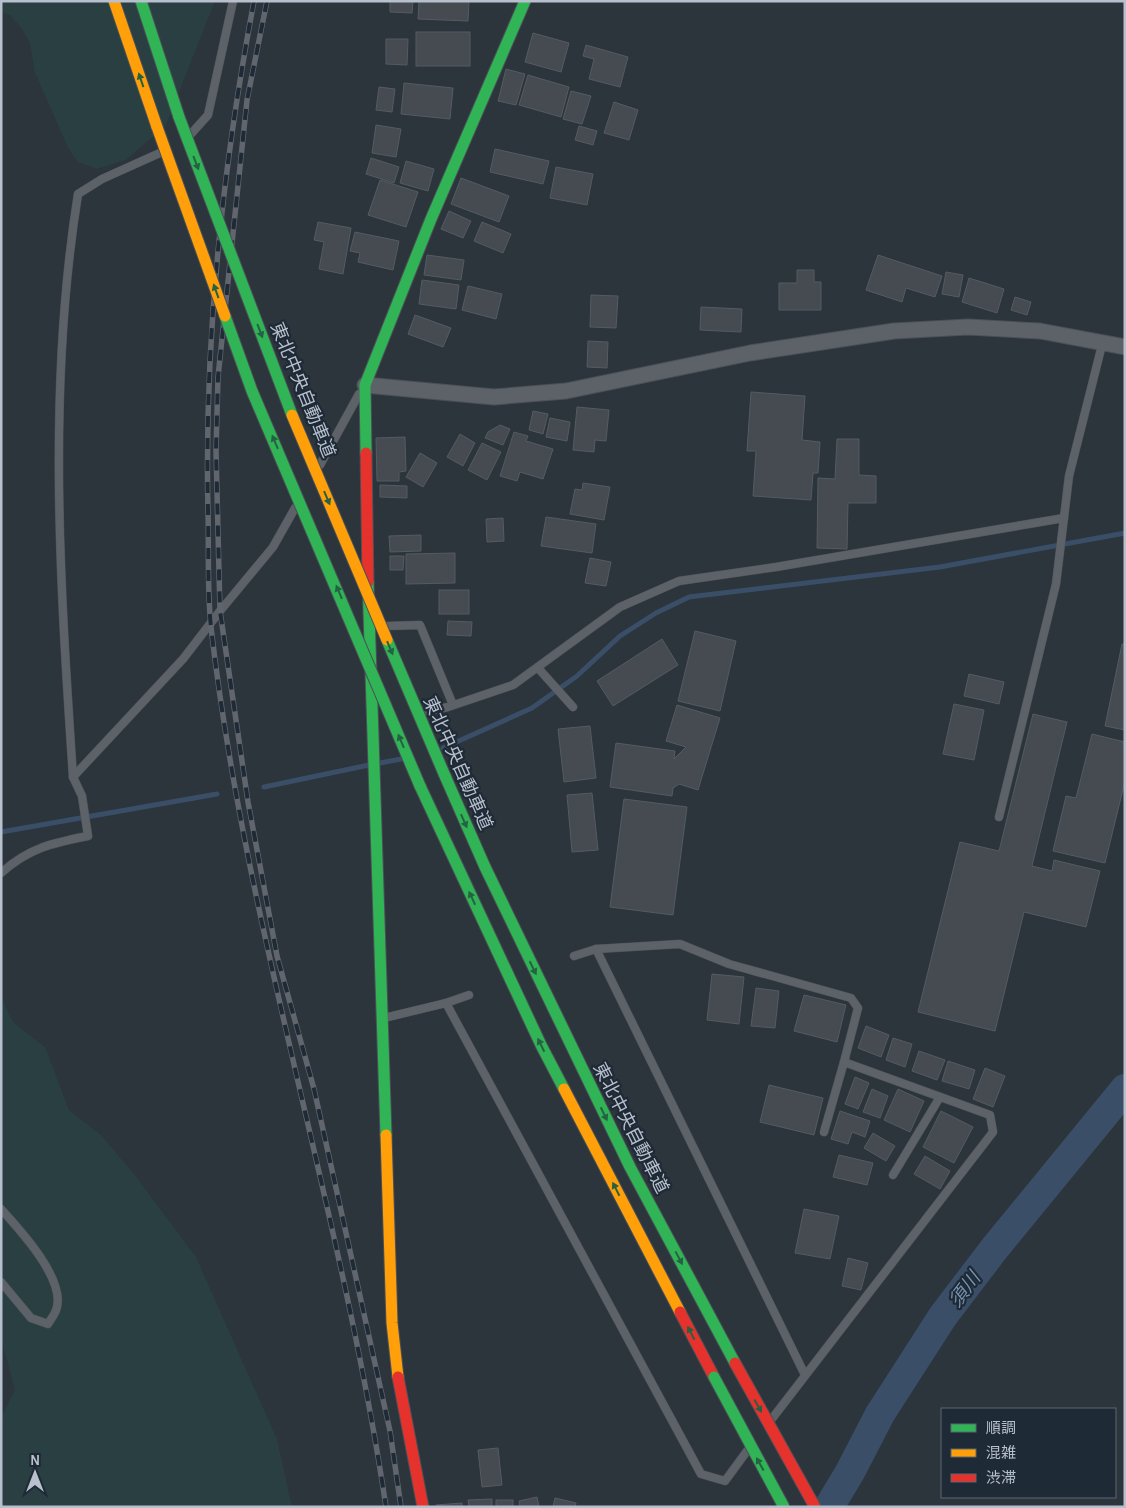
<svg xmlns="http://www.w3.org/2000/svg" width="1126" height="1508" viewBox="0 0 1126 1508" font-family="'Alegreya Sans','Noto Sans JP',sans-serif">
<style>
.green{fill:#293f42}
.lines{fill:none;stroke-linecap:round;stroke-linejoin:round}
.stream{stroke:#3a4f67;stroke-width:5}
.river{stroke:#3a4f67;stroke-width:30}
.building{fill:#454b51;stroke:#545b63}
.lane-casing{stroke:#4a5056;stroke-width:9}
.street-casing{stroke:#4a5056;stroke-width:17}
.fast-casing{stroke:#4a5056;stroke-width:13}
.slow-casing{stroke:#4a5056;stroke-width:13}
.jam-casing{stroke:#4a5056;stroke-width:13}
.lane{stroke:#5d6269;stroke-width:8}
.street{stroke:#5d6269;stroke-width:15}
.fast{stroke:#30b455;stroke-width:11}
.slow{stroke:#ff9f0a;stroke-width:11}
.jam{stroke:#e5322d;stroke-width:11}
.rail-casing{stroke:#61666e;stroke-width:5.5}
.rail{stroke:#1f2a37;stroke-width:4;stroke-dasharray:11;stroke-linecap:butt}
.fast-bridge-casing{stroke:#495057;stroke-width:13;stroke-linecap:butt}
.slow-bridge-casing{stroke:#495057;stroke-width:13;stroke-linecap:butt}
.jam-bridge-casing{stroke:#495057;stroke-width:13;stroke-linecap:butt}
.fast-bridge{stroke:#30b455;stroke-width:11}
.slow-bridge{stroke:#ff9f0a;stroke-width:11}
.jam-bridge{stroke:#e5322d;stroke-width:11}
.oneway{fill:#266143}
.labels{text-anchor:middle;stroke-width:4.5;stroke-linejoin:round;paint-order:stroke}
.street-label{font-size:18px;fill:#b7c0cc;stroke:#1f2a37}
.water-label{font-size:19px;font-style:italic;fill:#7792af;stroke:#1f2a37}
</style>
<rect width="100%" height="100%" fill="#2c343c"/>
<g class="green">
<polygon points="1,1 215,1 166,125 126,160 97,169 78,162 69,150 35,73 30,43 22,29 11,16 1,12"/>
<polygon points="1,997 13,1022 45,1047 69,1110 102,1136 134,1174 196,1257 277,1439 292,1507 1,1507 1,1418 15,1390 1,1338"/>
</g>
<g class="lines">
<g class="stream">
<polyline points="443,748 532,708 577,676 620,636 656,613 689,597 940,567 1125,533"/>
<polyline points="380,763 401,759"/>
<polyline points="264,787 369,765"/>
<polyline points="1,832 217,794"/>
</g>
<polyline class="river" points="829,1507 850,1472 880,1414 943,1316 994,1249 1125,1089"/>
</g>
<g class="building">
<polygon points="390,1 413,1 412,13 390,12"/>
<polygon points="419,1 469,1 468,21 418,19"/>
<rect x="416" y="32" width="54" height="34"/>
<polygon points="533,33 569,43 561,72 525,62"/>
<polygon points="386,39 408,39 407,65 386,64"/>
<polygon points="586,45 628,57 620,87 589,79 594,59 583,56"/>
<polygon points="506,69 525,74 516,105 498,101"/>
<polygon points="528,75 569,87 561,117 519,105"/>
<polygon points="404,83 453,88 450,119 401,114"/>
<polygon points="379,87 395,89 392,112 376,110"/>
<polygon points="571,91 591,96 582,124 563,119"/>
<polygon points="614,102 638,110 629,140 604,133"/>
<polygon points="376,125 401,129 396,157 372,153"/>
<polygon points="579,126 597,131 593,145 575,140"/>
<polygon points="495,149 549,161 543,184 490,172"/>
<polygon points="371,158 399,167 394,183 366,174"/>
<polygon points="406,161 434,169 428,191 400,183"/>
<polygon points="556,167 593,174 587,205 550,198"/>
<polygon points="461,178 509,196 499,222 451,204"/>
<polygon points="380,180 418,192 406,227 368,215"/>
<polygon points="449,211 471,221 463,238 441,229"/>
<polygon points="318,222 351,228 343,274 319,269 324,242 314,240"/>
<polygon points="482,222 511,234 503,253 474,241"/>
<polygon points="355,232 399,241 393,270 358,262 360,253 350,251"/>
<polygon points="427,255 464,260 461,280 424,275"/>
<polygon points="878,255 942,276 935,297 906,288 902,302 866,290"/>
<polygon points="797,270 814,270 814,282 821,282 821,310 779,310 779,283 797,283"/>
<polygon points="946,272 963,275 959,297 942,294"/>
<polygon points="969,278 1004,289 997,313 962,302"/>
<polygon points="422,280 459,285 456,309 419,304"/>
<polygon points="468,286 502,294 496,319 462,310"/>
<polygon points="591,295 618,296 616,328 590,327"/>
<polygon points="1015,297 1031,302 1027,315 1011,310"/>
<polygon points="701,307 742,309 741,332 700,330"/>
<polygon points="415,315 451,328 443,347 408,334"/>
<polygon points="588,341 608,342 607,368 587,367"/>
<polygon points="751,392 805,396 802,440 820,442 818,473 813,473 811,500 753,496 756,451 747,451"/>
<polygon points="577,407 609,410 606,441 595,440 594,452 573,450"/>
<polygon points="533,411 548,414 543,434 529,430"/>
<polygon points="550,418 570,422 567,441 546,437"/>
<polygon points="500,425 510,429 503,445 485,438 488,432"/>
<polygon points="514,432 528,436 526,441 553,449 543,479 520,472 517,481 500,476"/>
<polygon points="460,434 475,443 463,466 447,457"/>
<polygon points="405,437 406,471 399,472 399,481 377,481 376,438"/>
<polygon points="837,439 859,439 859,475 876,476 876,503 848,503 847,549 817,548 818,478 835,479"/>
<polygon points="482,443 501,452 487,480 468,470"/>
<polygon points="420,453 437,463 423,487 406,477"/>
<polygon points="583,483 610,487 604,520 570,514 575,489 582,490"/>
<polygon points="380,485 407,486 407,498 380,497"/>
<polygon points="546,517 596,524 592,553 541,546"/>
<polygon points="503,518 504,541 487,542 486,519"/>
<polygon points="421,535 421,551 390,552 389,536"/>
<polygon points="455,553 455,583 406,584 406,554"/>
<polygon points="390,556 404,556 403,570 390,570"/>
<polygon points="590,558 611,562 606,586 585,583"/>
<rect x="439" y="590" width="30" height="24"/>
<polygon points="448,621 472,622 471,636 447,635"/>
<polygon points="695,631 736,641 720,711 678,701"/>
<polygon points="662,639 678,665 613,706 597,681"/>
<polygon points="1122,644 1125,644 1125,730 1105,726"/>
<polygon points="969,674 1004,682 999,704 964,696"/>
<polygon points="954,704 984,710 974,760 943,754"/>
<polygon points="677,705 720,718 698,790 679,784 673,788 672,796 610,787 616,743 675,751 674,759 686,747 666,741"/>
<polygon points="1033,714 1067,722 1032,866 1052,871 1054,860 1100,871 1086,927 1024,912 995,1031 918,1012 960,842 999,851"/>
<polygon points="590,726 596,778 564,782 558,729"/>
<polygon points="1092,734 1125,742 1125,781 1105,863 1053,851 1066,796 1076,798"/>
<polygon points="592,793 598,850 572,852 567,795"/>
<polygon points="624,799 687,807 673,915 610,907"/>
<polygon points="712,974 744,977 739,1024 707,1020"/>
<polygon points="756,988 779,991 775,1028 751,1026"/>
<polygon points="804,995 846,1005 837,1042 794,1031"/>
<polygon points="866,1026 889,1035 881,1057 858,1048"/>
<polygon points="893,1038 912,1044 905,1067 886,1060"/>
<polygon points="919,1051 945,1060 937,1080 912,1071"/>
<polygon points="948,1061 975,1070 969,1089 942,1081"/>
<polygon points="985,1068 1005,1076 993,1107 973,1099"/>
<polygon points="855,1077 869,1083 858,1109 845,1104"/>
<polygon points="769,1085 823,1098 814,1135 760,1122"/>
<polygon points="872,1089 888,1096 880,1118 863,1112"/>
<polygon points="898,1089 924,1101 910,1132 884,1120"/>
<polygon points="840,1111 870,1121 865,1137 852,1132 848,1144 831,1139"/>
<polygon points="941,1111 973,1127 954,1163 923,1147"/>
<polygon points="873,1133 895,1146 886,1161 864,1148"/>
<polygon points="839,1155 873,1163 867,1185 833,1177"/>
<polygon points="925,1156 950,1171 940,1189 914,1174"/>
<polygon points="804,1209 839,1216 830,1259 795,1253"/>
<polygon points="848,1258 868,1263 861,1290 842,1286"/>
<polygon points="498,1448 502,1485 482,1487 478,1450"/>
<polygon points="537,1497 539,1507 520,1507 519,1501"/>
<polygon points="555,1498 576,1503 575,1507 553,1507"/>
<polygon points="492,1499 492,1507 469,1507 468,1500"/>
<rect x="496" y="1500" width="17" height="7"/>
<polygon points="462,1503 462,1507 436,1507 436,1505"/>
</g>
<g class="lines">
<defs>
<g id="lane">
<polyline points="190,135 208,115 233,1"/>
<polyline points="320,465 359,394"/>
<polyline points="387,626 420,625 453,705"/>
<polyline points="538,668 573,707"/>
<polyline points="422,712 448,707 513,685 620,607 679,581 776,567 1064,518"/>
<polyline points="73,777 183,659 220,611 273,547 295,508"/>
<polyline points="999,817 1056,584 1069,476 1103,341"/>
<path d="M1,873C29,848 52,843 88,836L82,796L73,777C60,583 47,387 78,194L102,179L162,152"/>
<polyline points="596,949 805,1375"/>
<polyline points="574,956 596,949 680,944 729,964 851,998 858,1008 844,1062 990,1115 993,1132 771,1420"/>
<polyline points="446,1003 701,1474 725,1481 747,1451"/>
<polyline points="384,1018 446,1003 469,995"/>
<polyline points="824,1132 844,1062"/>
<polyline points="893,1175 940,1097"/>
<path d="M1,1209C19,1229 64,1277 57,1307C56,1313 51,1319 48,1324L31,1318L1,1282"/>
</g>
<polyline id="street" points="365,385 494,397 566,391 750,353 894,331 968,327 1040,331 1125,347"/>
<g id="fast">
<polyline points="141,1 179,117"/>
<polyline points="366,453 365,385 431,219 525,1"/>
<polyline points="368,582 386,1135"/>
<polyline points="445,776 485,867 630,1167 735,1363"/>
<polyline points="420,786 541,1045 564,1089"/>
</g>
<g id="slow">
<polyline points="114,1 157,127"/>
<polyline points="564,1089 680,1312"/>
<polyline points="386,1135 392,1323 398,1377"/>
</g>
<g id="jam">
<polyline points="366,453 368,582"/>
<polyline points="680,1312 714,1377"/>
<polyline points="398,1377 423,1507"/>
</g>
</defs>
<use href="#lane" class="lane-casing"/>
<use href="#street" class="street-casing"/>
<use href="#fast" class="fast-casing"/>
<use href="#slow" class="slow-casing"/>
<use href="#jam" class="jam-casing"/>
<use href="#lane" class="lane"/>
<use href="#street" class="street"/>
<use href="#fast" class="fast"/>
<use href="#slow" class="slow"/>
<use href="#jam" class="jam"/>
<defs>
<g id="rail">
<path d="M254,1C222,170 204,340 208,512C209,550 207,589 211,627C245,925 342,1211 386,1507"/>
<polyline points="267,1 247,100 218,377 216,451 220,611 248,802 277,956 314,1089 390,1431 401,1507"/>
</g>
</defs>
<use href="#rail" class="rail-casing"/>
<use href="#rail" class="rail"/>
<defs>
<g id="fast-bridge">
<polyline points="179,117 292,415"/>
<polyline points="225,316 252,391 420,786"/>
<polyline points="387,640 445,776"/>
<polyline points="714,1377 784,1507"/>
</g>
<g id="slow-bridge">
<polyline points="157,127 225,316"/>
<polyline points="292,415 387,640"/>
</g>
<polyline id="jam-bridge" points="735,1363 815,1507"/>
</defs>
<use href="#fast-bridge" class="fast-bridge-casing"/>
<use href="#slow-bridge" class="slow-bridge-casing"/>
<use href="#jam-bridge" class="jam-bridge-casing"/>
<use href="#fast-bridge" class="fast-bridge"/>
<use href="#slow-bridge" class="slow-bridge"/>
<use href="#jam-bridge" class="jam-bridge"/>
</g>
<defs><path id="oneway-solid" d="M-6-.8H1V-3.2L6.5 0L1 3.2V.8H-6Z" transform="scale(1.25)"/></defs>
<g class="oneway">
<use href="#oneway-solid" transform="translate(141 80) rotate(-109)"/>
<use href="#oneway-solid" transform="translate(196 163) rotate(69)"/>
<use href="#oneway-solid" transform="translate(216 291) rotate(-110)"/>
<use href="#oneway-solid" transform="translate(260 331) rotate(69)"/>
<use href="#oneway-solid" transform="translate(275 442) rotate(-113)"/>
<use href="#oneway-solid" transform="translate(327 498) rotate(67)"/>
<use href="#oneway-solid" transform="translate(339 592) rotate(-113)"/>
<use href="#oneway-solid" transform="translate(390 648) rotate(67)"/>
<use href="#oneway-solid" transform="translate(401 741) rotate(-113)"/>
<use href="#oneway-solid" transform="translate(464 821) rotate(66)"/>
<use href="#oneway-solid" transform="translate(472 898) rotate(-115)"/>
<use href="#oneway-solid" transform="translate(533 968) rotate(64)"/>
<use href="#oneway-solid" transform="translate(541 1045) rotate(-116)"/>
<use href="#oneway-solid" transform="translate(604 1114) rotate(64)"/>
<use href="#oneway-solid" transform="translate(616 1189) rotate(-117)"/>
<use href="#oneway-solid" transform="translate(679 1258) rotate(62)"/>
<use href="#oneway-solid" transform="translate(691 1333) rotate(-117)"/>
<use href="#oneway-solid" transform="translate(758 1406) rotate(61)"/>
<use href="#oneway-solid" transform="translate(760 1464) rotate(-119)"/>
</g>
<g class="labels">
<g class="street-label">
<text transform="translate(303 390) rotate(68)" y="6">東北中央自動車道</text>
<text transform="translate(458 763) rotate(66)" y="6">東北中央自動車道</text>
<text transform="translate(631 1128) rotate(63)" y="6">東北中央自動車道</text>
</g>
<g class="water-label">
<text transform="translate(964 1289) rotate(-53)" y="7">須川</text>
</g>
</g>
<rect width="1126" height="1508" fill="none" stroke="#b7c0cc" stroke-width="5"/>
<rect x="941" y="1408" width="175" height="90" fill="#1f2a37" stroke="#5c6673"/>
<rect x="951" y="1424" width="25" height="8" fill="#30b455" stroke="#5c6673"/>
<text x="986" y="1433" font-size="15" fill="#b7c0cc">順調</text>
<rect x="951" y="1449" width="25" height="8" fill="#ff9f0a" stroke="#5c6673"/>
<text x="986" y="1458" font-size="15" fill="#b7c0cc">混雑</text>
<rect x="951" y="1474" width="25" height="8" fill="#e5322d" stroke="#5c6673"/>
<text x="986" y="1483" font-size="15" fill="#b7c0cc">渋滞</text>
<g transform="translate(35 1473)" stroke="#1f2a37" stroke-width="4" paint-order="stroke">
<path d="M0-4L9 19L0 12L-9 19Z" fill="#b7c0cc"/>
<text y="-8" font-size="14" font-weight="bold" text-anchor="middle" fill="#b7c0cc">N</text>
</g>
</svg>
